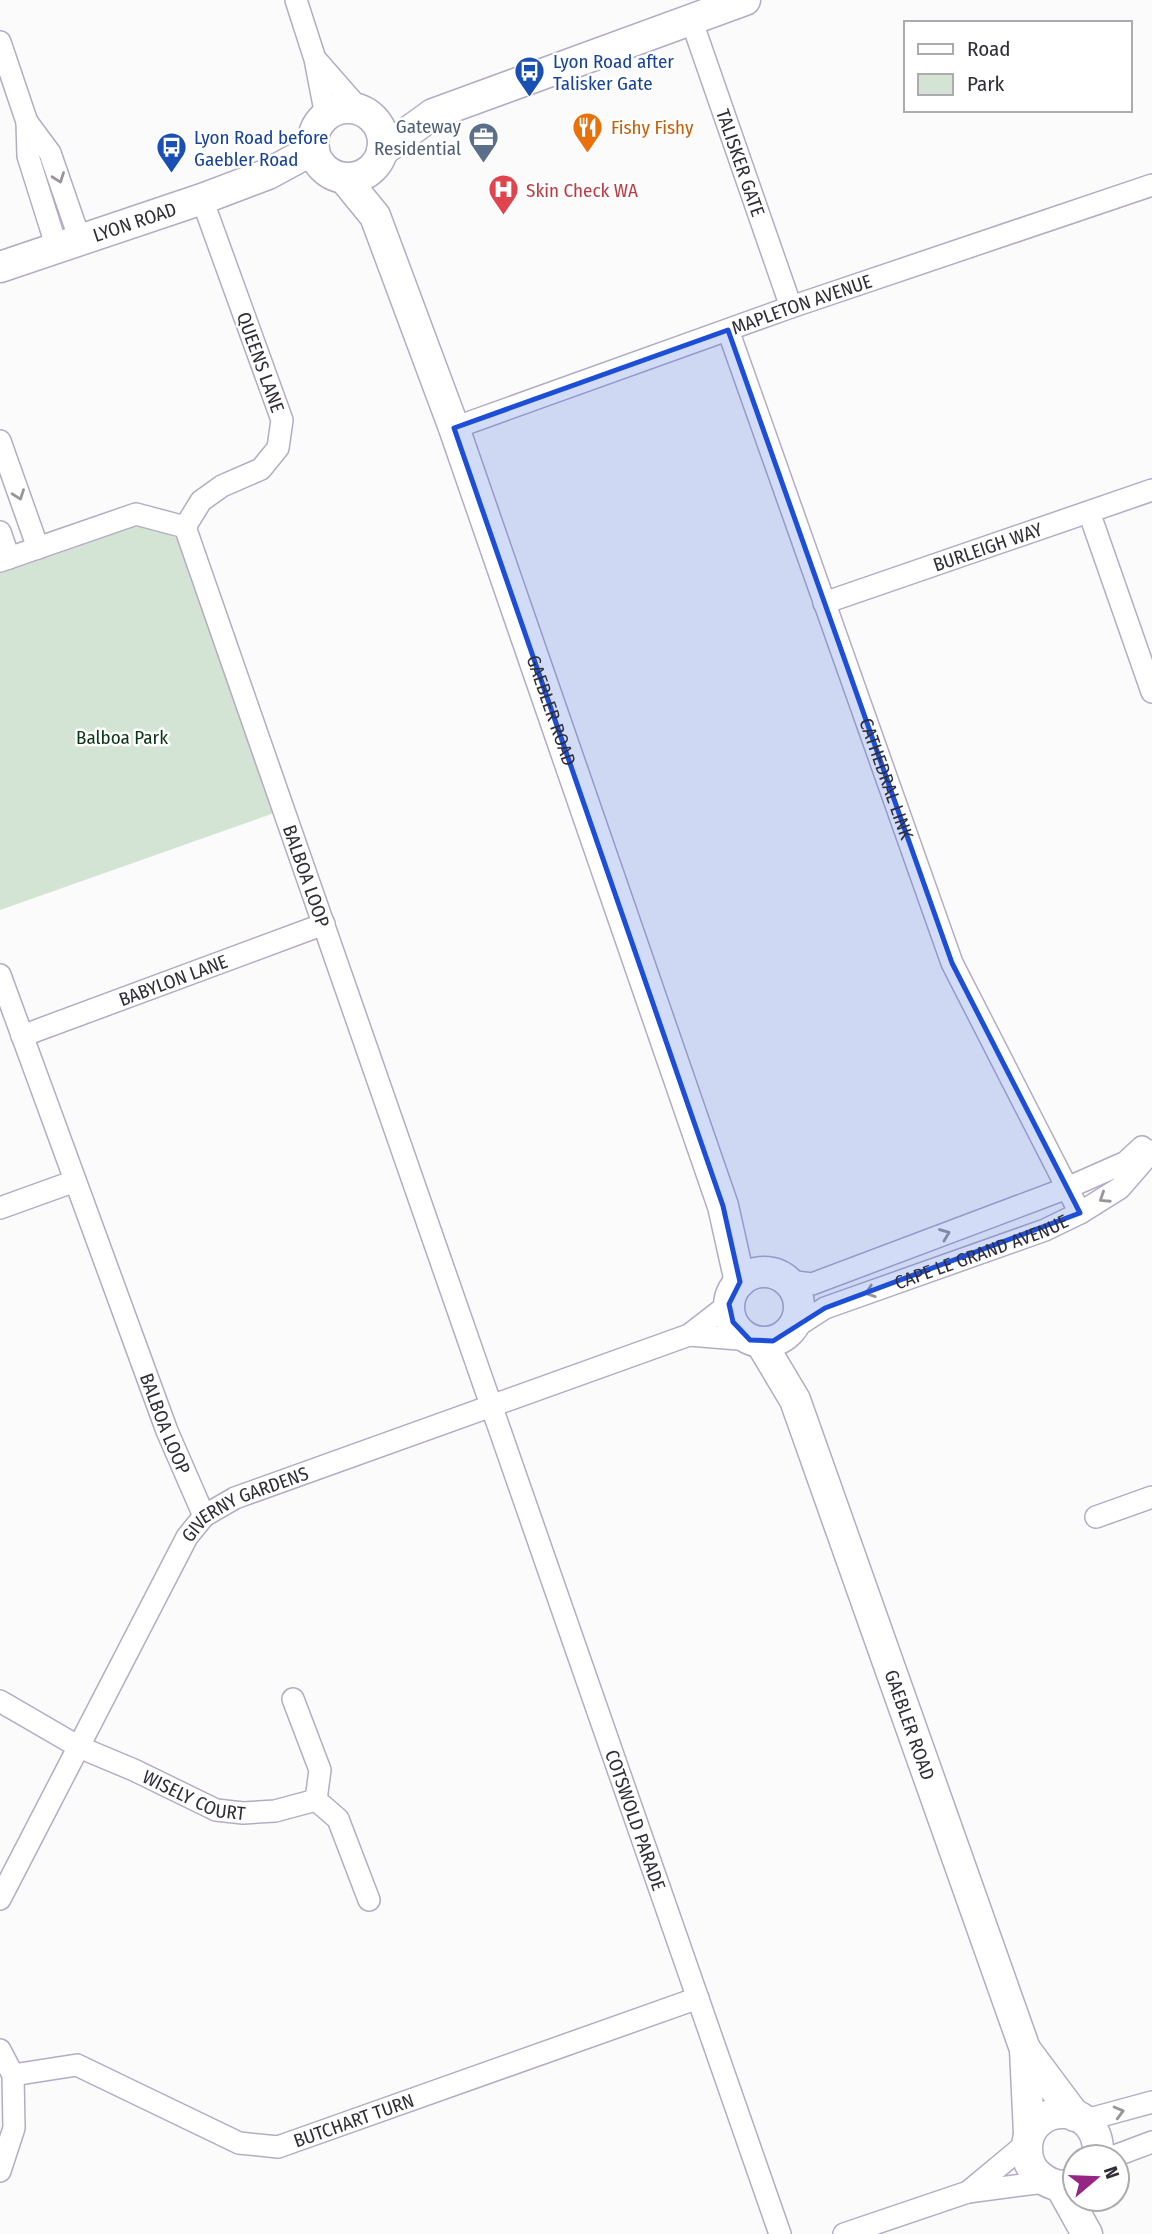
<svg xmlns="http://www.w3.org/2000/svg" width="1152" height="2234" viewBox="0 0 1152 2234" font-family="'Fira Sans Condensed',sans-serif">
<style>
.green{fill:#d3e4d4}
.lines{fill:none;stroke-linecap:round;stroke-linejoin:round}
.street-casing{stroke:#b4acc4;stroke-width:24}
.secondary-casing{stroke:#b4acc4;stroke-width:33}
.street{stroke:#fff;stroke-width:21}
.secondary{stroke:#fff;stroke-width:30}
.oneway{stroke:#98969b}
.marked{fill:#1d4ed8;fill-opacity:0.2;stroke:#1d4ed8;stroke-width:5;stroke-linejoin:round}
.labels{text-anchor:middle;stroke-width:5;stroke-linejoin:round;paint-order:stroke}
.transit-label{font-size:19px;fill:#164399;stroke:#fff;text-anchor:start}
.service-label{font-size:19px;fill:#4e5e75;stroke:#fff;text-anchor:end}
.food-label{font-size:19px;fill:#c56008;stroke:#fff;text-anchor:start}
.street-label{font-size:19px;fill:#302d37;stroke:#fff}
.health-label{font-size:19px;fill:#be3a42;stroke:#fff;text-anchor:start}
.park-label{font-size:19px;fill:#093613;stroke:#fff}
</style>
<rect width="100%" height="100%" fill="#fbfbfb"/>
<path class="green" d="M138,525C165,528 173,530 188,554L277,812L0,910V573Z"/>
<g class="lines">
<defs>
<g id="street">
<polyline points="296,0 315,59 326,116"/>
<path id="s1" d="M691,19L791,307"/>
<polyline points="0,42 27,122 28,156 57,248"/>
<polyline points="317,61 359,109"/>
<polyline points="27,122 50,153 80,240"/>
<path id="s2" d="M728,330L952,963L1080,1213"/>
<path id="s3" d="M454,428L791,307L1152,185"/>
<polyline points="0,441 38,548"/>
<polyline points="1089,512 1152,692"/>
<polyline points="185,527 201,501 222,486 261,469 278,448 282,420 202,199"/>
<polyline points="0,532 9,558"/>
<path id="s4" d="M0,561L136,514L185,527L780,2234"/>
<path id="s5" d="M824,603L1152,490"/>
<path id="s6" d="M0,975L167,1431L204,1516"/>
<path id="s7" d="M22,1036L324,924"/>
<polyline points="0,1208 75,1181"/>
<polyline points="788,1281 812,1284 1067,1188 1126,1162 1142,1147"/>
<path id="s8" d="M794,1328L825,1308L1045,1230L1080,1213L1120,1188L1152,1151"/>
<polyline points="689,1335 750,1340"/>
<polyline points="1096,1517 1152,1497"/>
<polyline points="293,1699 320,1770 316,1800"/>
<path id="s9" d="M0,1701L79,1747L134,1770L216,1810L243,1813L275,1811L316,1800"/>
<polyline points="316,1800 338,1819 369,1900"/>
<path id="s10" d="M0,1899L187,1537L204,1516L235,1498L689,1335L729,1304"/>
<polyline points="0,2050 13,2075 14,2128 0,2171"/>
<path id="s11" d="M13,2075L77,2065L239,2143L278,2147L698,1998"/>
<polyline points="1086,2120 1152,2102"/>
<polyline points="1112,2157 1152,2142"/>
<polyline points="968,2192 1027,2143"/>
<polyline points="844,2234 968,2192 1045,2182"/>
</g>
<g id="secondary">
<circle cx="348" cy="143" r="35"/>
<polyline points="382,151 433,114 745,0"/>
<path id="s12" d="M344,178L375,216L454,428L723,1206L740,1282"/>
<path id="s13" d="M0,267L202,199L268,174L314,149"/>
<circle cx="764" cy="1307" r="35"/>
<path id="s14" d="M761,1343L795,1400L1025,2049L1029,2134"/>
<polyline points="1025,2049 1075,2116"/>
<path d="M1075,2185C1059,2188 1047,2184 1036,2173C1029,2166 1027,2157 1027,2148C1028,2101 1102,2099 1098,2157"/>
<polyline points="1061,2187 1087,2234"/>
</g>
</defs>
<use href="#street" class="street-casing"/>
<use href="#secondary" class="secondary-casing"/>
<use href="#street" class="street"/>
<use href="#secondary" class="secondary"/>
</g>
<defs><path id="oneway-chevron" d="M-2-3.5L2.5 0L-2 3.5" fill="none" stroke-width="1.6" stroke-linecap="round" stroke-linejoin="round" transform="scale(1.75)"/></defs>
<g class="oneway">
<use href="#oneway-chevron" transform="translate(59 178) rotate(70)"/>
<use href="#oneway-chevron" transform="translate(19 495) rotate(70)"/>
<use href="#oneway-chevron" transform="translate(1104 1198) rotate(147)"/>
<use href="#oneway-chevron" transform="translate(945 1234) rotate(-21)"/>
<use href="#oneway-chevron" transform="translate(870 1292) rotate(161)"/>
<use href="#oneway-chevron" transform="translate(1119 2112) rotate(-15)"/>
</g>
<path class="marked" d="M728,330L952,963L1080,1213L825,1308L773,1341L750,1340L733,1322L729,1304L740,1282L723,1206L454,428Z"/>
<defs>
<symbol id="bus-pin" viewBox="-11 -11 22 30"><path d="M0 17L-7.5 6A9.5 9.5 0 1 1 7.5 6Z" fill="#1a4fb4" stroke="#fff"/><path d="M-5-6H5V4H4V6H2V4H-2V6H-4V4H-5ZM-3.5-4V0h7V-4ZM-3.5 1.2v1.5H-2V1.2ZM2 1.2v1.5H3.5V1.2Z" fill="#fff"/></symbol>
<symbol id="restaurant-pin" viewBox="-11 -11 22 30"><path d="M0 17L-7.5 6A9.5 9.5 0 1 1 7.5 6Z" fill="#e8710a" stroke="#fff"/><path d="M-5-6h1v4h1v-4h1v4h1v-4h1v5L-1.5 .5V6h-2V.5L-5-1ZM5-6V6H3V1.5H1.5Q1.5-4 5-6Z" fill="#fff"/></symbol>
<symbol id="office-pin" viewBox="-11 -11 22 30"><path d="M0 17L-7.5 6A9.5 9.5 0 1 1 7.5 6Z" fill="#5c6f8a" stroke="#fff"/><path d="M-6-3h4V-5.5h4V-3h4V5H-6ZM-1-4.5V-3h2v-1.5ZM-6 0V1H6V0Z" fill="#fff"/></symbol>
<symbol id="hospital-pin" viewBox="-11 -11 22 30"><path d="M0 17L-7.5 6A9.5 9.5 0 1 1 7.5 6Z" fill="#e0444e" stroke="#fff"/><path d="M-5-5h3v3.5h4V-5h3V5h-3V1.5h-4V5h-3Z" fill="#fff"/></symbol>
</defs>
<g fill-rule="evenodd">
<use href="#bus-pin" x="512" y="54" width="35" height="47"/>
<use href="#restaurant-pin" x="570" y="110" width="35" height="47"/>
<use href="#office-pin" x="466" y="120" width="35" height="47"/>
<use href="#bus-pin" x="154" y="130" width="35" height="47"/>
<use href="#hospital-pin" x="486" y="172" width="35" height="47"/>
</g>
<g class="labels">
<g class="transit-label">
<text x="553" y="68">Lyon Road after<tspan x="553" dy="22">Talisker Gate</tspan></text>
<text x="194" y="144">Lyon Road before<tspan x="194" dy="22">Gaebler Road</tspan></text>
</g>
<g class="service-label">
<text x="461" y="133">Gateway<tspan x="461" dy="22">Residential</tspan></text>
</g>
<g class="food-label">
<text x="611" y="134">Fishy Fishy</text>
</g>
<g class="street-label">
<text dy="7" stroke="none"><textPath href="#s1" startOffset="152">TALISKER GATE</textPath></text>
<text dy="7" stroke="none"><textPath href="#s13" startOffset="142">LYON ROAD</textPath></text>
<text dy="7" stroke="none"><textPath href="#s3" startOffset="369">MAPLETON AVENUE</textPath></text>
<text transform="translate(261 362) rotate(70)" y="7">QUEENS LANE</text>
<text dy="7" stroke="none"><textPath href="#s5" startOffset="173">BURLEIGH WAY</textPath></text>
<text dy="7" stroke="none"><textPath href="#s12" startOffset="574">GAEBLER ROAD</textPath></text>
<text dy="7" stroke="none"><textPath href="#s2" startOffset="476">CATHEDRAL LINK</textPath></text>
<text dy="7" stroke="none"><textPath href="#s4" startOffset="564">BALBOA LOOP</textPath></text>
<text dy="7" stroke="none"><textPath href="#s7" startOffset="161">BABYLON LANE</textPath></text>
<text dy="7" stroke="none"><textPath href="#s8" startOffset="203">CAPE LE GRAND AVENUE</textPath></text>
<text dy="7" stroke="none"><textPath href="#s6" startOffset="478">BALBOA LOOP</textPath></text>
<text dy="7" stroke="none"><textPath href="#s10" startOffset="476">GIVERNY GARDENS</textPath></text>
<text dy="7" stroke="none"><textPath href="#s14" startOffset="411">GAEBLER ROAD</textPath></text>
<text dy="7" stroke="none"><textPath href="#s9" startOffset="217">WISELY COURT</textPath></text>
<text dy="7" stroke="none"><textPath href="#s4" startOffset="1564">COTSWOLD PARADE</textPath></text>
<text dy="7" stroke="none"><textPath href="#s11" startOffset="364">BUTCHART TURN</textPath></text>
</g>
<g class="health-label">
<text x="526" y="197">Skin Check WA</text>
</g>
<g class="park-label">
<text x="122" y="744">Balboa Park</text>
</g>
</g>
<rect x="904" y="21" width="228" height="91" fill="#ffffff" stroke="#acabaf" stroke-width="2"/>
<rect x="918" y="44" width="35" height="10" fill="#ffffff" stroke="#acabaf" stroke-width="2"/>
<text x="967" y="56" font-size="21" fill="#302d37">Road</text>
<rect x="918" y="74" width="35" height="21" fill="#d3e4d4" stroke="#acabaf" stroke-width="2"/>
<text x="967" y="91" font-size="21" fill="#302d37">Park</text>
<g transform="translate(1096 2178) rotate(71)"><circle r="33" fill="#ffffff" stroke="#acabaf" stroke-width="2"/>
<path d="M0-5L12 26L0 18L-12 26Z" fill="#962583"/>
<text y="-10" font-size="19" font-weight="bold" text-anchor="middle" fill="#302d37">N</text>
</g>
</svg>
